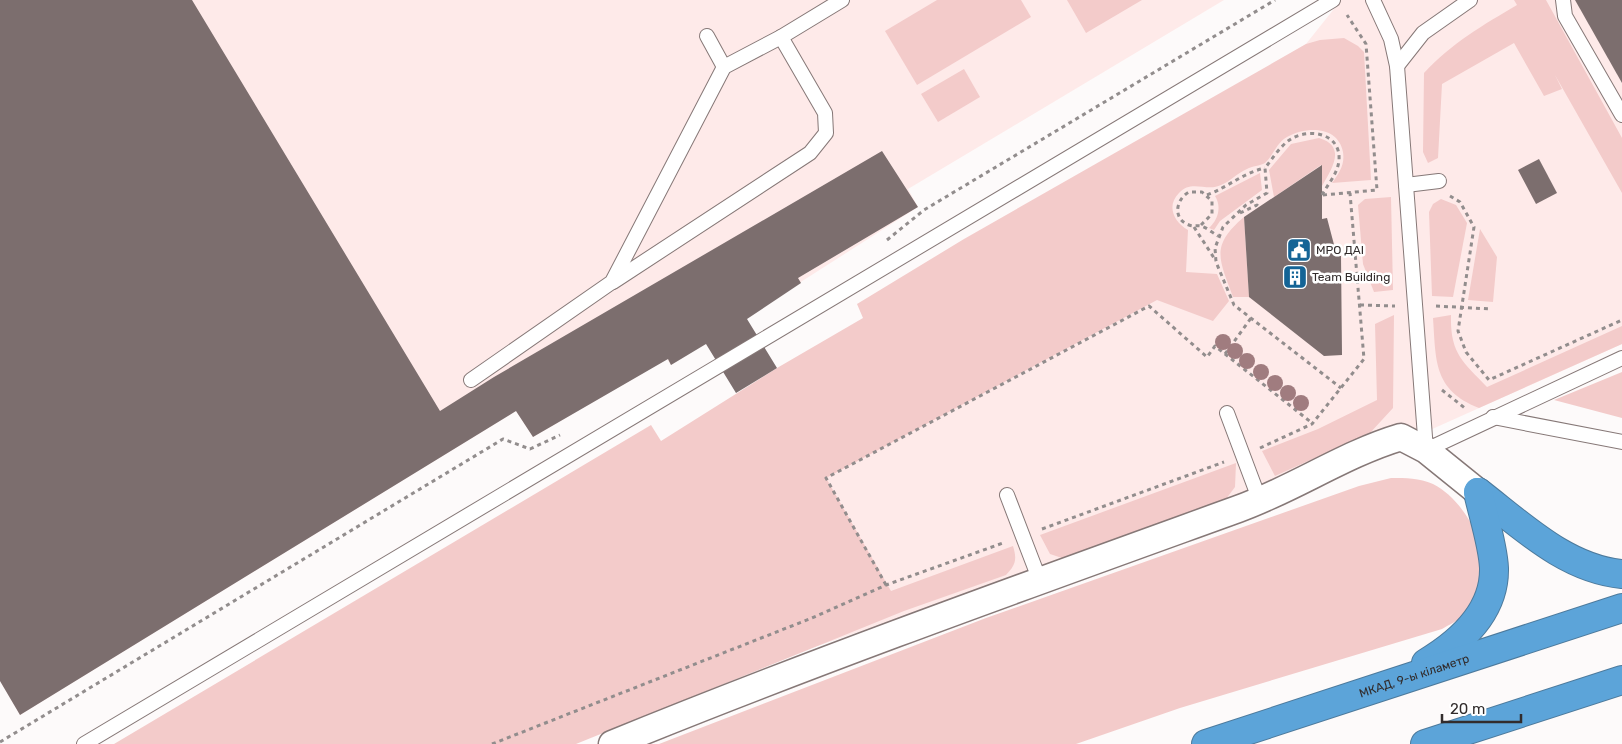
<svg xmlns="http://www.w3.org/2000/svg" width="1622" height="744" viewBox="0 0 1622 744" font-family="Rubik,sans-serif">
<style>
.built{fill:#feeae9}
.green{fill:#f3cbca}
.building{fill:#7c6e6e}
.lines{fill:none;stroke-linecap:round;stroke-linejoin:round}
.lane-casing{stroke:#867877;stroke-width:16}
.street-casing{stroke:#867877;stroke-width:29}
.highway-casing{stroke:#4d7a9c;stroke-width:30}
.path{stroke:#928d8d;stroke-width:3;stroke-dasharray:4 4;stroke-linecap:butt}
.lane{stroke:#fff;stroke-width:14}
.street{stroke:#fff;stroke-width:26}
.highway{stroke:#5ca4d9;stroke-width:28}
.tree{fill:#a07c7f}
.labels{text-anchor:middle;stroke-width:5;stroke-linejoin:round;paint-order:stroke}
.poi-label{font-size:12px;fill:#322c2c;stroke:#fff;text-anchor:start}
.street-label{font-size:12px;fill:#322c2c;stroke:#fff}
</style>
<rect width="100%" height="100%" fill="#fdfafa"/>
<g class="built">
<polygon points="0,0 1224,0 908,189 918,207 671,365 667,359 533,437 516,411 20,715 0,681"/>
<polygon points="1341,0 1622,0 1622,344 1352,465 773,661 667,448 873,327 869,304 1306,44"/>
</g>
<g class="green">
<polygon points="937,0 1021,0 1031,17 917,85 885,31"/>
<polygon points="1067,0 1142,0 1086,33"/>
<path d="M1514,0H1546L1622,138V193L1555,75L1562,89L1544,96L1514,43L1442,84L1438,158L1428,163L1423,152L1424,73C1452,43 1483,25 1517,5Z"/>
<path d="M1344,38L1358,46L1364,52L1371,180L1332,183C1339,173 1345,165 1343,152C1338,126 1307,126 1287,137C1277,142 1273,156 1265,163C1260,166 1252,166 1247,169C1237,173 1231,181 1221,185C1207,192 1191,179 1179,193C1166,206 1174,222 1188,230L1186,272L1217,274L1229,301L1213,321L1157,300L826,478L891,591L1013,546C1017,559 1016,565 1006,575L904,611L576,744H114L651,425L661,441L777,368L863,318L857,304L964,239L1306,44L1320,40Z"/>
<polygon points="964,69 980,97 938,122 921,94"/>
<path d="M1319,138C1347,146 1332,169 1322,186L1321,165L1274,197L1269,170L1291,144Z"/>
<path d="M1260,173L1262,190L1220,221L1214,230L1209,228C1218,220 1222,207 1215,196Z"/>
<polygon points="1391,197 1393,290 1374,292 1363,264 1358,205 1365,199"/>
<polygon points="1441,199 1456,205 1467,223 1453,297 1432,296 1429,212 1433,204"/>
<path d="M1244,217L1249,297H1233C1219,259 1210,246 1244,217Z"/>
<polygon points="1480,229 1497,257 1493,302 1468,300"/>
<polygon points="1394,315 1393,408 1370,433 1275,476 1262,451 1318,429 1377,400 1375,324"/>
<path d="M1451,315C1450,353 1462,361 1487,387L1622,326V344L1479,408C1433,390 1436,360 1433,318Z"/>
<polygon points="1622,372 1622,418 1554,400"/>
<polygon points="1236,463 1235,487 1226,499 1062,558 1050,554 1040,535"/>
<path d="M1391,478C1406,478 1419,478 1433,484C1467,501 1493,555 1484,592C1479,610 1456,621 1442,629L1180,708L1076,744H659L986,618L1359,486Z"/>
</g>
<g class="building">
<polygon points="0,0 192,0 440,411 494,377 882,151 918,207 798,278 801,283 747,319 777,368 736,393 706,344 671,365 668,359 533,437 516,411 20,715 0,681"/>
<polygon points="1575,0 1622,0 1622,83"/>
<polygon points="1539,159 1557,193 1536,204 1518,170"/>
<polygon points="1322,165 1322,219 1327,218 1337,256 1341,256 1342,355 1324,356 1249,297 1244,217"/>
</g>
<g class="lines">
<defs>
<g id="lane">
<polyline points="1373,0 1391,39 1397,66 1426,450 1622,358"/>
<polyline points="1563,0 1565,16 1622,115"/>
<polyline points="707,36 724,67"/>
<polyline points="1397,66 1423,33 1470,0"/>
<polyline points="1406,185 1439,181"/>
<polyline points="613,282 810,153 826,133 825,113 781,37"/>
<polyline points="471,380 612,282 724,67 781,37 842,0"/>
<polyline points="1227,413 1260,501"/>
<polyline points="1493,417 1622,442"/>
<polyline points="1007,495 1040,581"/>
<polyline points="84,744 1333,0"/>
</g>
<path id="street" d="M612,744C818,660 1028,585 1238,509C1294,489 1344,454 1401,437L1426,450L1478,492"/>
<g id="highway">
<path d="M1478,492C1521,525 1566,569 1622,574"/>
<path d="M1426,663C1461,642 1495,612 1494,568C1493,545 1483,515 1478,492"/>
<path id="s1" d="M1206,744L1622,608"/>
<polyline points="1425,744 1622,680"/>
</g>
</defs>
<use href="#lane" class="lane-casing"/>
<use href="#street" class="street-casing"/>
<use href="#highway" class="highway-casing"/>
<g class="path">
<path d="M1207,195C1228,187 1243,173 1265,168"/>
<path d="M1322,195C1328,184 1338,173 1339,160C1341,132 1306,127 1288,141C1279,148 1272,159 1265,168L1267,193L1246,205L1223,227L1215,248L1216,262L1234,305L1341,388"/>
<polyline points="1323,195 1377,190 1366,44 1347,15"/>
<polyline points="1450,196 1460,202 1474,227 1458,331 1466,352 1489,380 1622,320"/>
<polyline points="1240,213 1257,205 1259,207"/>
<path d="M1201,225L1212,214V201L1202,192H1189C1176,199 1172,219 1189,225C1194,227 1197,225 1201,226C1206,227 1213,233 1218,236"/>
<polyline points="1194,227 1216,261"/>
<polyline points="887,240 924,210 1275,0"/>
<polyline points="1360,305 1395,306"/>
<polyline points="1436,306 1491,309"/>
<polyline points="1225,354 1251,318"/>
<polyline points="1442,390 1466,409"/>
<polyline points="1260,448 1312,424 1364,359 1350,193"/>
<polyline points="1042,529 1224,462"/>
<polyline points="886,585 826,478 1149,306 1207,357 1215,346 1312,423"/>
<polyline points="0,742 503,439 530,449 560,435"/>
<polyline points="492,744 812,618 886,585 1003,543"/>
</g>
<use href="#lane" class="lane"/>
<use href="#street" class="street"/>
<use href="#highway" class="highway"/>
</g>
<g class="tree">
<circle cx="1223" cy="342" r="8"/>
<circle cx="1235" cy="351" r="8"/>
<circle cx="1247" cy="361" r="8"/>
<circle cx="1261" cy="372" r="8"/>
<circle cx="1275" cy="383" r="8"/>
<circle cx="1288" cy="393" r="8"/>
<circle cx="1301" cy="403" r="8"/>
</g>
<defs>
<symbol id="civic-square" viewBox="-11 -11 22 22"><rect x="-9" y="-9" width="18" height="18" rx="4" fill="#146496" stroke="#fff"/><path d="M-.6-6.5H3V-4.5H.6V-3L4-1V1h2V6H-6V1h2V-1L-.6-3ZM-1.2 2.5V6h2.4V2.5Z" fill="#fff"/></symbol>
<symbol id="building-square" viewBox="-11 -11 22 22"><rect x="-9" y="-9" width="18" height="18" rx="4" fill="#146496" stroke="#fff"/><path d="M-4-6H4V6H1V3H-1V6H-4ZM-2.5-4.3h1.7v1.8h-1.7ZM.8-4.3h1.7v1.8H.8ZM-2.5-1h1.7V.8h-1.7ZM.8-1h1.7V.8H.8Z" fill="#fff"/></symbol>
</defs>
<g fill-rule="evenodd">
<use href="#civic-square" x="1285" y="236" width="28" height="28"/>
<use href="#building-square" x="1281" y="263" width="28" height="28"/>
</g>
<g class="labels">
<g class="poi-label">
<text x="1316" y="254">МРО ДАІ</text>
<text x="1312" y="281">Team Building</text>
</g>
<g class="street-label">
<text dy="4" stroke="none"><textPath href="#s1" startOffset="219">МКАД, 9-ы кіламетр</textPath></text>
</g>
</g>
<path d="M1442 714v8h79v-8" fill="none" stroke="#322c2c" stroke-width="2.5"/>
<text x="1450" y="714" font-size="15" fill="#322c2c" stroke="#ffffff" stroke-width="4" paint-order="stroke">20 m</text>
</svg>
